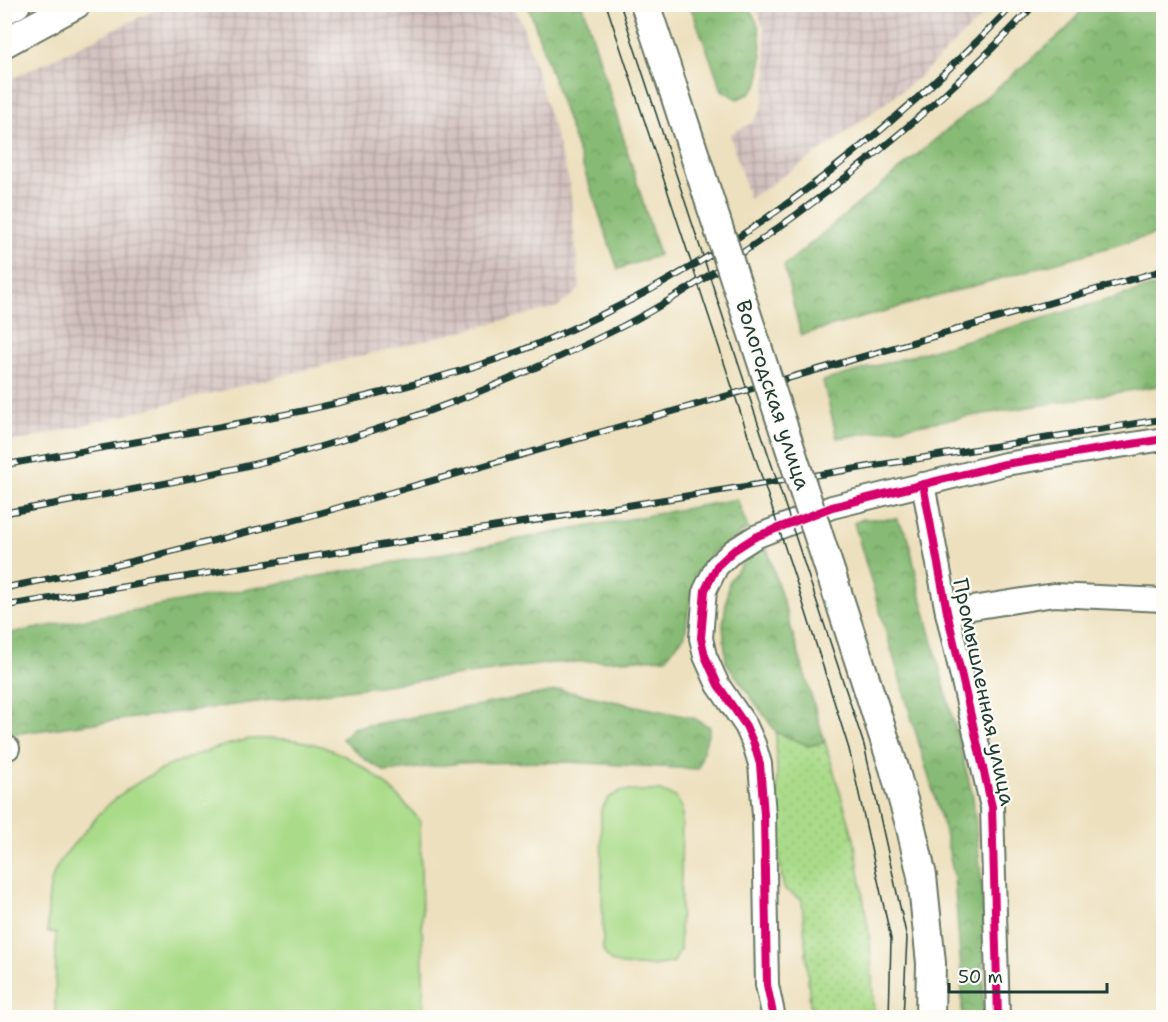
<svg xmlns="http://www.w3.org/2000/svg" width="1168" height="1022" viewBox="0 0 1168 1022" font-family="'Shantell Sans',sans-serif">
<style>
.industrial{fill:url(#industrial-grid)}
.grass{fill:url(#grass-dots);stroke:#648c5e;stroke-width:1.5}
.forest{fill:url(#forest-crowns);stroke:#537c54;stroke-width:1.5}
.pitch{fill:#aadb89;stroke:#648c5e;stroke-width:1.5}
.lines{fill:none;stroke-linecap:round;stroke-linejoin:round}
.minor-casing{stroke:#677664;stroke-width:26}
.major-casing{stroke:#677664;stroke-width:32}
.minor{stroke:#fff;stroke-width:22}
.major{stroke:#fff;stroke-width:28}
.tram{stroke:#1f3d34;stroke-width:1.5}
.rail-casing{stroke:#1f3d34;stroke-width:7}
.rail{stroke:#fdfcf7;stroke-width:4.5;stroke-dasharray:14;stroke-linecap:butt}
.major-bridge-casing{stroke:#677664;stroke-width:32;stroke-linecap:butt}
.major-bridge{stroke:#fff;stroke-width:28}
.cycleway-casing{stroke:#fdfcf7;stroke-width:11}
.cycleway{stroke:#d6006c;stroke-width:8}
.labels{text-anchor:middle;stroke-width:4.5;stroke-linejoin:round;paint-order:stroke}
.street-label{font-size:21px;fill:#1f3d34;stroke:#fdfcf7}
</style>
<defs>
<pattern id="industrial-grid" width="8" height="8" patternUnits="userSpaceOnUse" patternTransform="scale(1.5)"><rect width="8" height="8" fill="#d1bfbd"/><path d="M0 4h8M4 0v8" fill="none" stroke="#a99c9a"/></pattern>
<pattern id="grass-dots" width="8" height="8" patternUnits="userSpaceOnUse" patternTransform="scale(1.5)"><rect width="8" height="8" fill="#aadb89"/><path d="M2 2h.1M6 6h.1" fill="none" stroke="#92bd77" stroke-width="1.8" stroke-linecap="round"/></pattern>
<pattern id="forest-crowns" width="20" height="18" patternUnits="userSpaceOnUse" patternTransform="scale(1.5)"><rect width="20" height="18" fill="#87bb75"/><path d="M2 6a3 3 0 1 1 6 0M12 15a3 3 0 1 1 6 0" fill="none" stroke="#6e9961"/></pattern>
</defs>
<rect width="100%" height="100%" fill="#fdfcf7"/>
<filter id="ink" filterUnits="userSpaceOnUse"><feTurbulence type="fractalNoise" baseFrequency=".0167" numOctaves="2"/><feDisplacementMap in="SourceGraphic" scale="12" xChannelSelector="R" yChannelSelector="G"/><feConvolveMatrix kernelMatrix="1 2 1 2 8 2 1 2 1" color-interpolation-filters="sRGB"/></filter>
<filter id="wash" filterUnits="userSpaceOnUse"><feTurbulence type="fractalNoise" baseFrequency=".008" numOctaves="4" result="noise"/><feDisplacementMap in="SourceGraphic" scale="24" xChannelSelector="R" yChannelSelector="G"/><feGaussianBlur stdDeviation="1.35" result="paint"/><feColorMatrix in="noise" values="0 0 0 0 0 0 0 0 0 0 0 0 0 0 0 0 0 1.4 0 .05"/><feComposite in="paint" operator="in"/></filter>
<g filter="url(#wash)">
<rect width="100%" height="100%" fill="#ede0be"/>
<g class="industrial">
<polygon points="165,5 513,5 523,26 569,181 580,289 558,307 28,439 5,442 4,352 8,351 4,331 5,82"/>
<polygon points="754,5 994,5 917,79 831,144 749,199 730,134 752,123 762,108 767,74 764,27"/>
</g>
<polygon class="grass" points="776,732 809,746 825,742 854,839 870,941 874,1017 811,1017 802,900 784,889 779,860"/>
<g class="forest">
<polygon points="528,5 583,5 659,255 618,269"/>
<polygon points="690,5 749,5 759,28 762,57 759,83 749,94 737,99 722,90"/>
<polygon points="1086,5 1163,5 1163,232 801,335 784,266 1066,30"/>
<polygon points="1163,284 1163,385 837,438 823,381"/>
<polygon points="737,499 748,529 709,555 691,593 685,635 666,658 552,663 12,734 5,733 5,634"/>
<polygon points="863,519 897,519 908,536 920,593 973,797 984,906 983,1017 962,1017 962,982 954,877 945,832 854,523"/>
<polygon points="767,548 825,742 809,746 776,732 726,662 723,625 729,581 753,550"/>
<polygon points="561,690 693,718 710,727 698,769 567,762 460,763 386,772 367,761 342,739 353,728"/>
</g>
<g class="pitch">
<path d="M249,739C261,739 274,738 286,739C343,744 385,778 420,821L424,1017H55L56,933L48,932C48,913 47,891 54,873C59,860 72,846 81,836C89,827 97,816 105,808C142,772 200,751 249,739Z"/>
<path d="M621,791H660L676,797L682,808L680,949L674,962C662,966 622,969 611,961C607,959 605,954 603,950L601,810L608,798Z"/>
</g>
</g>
<g filter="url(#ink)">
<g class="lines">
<defs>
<g id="minor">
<polyline points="923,484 947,612 992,807 998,1018"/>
<polyline points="947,612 1054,595 1164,600"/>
<polyline points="4,747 8,748"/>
<polyline points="774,1018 767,985 764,815 760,764 754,744 746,726 718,685 705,656 701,638 705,590 717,566 733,551 755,537 832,507 1005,464 1164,439"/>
</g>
<g id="major">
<polyline points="645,4 666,67"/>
<polyline points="4,10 16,4"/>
<polyline points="4,43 76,4"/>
<polyline points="831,574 894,768 911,828 922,876 931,963 930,1018"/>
</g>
</defs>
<use href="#minor" class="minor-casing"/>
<use href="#major" class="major-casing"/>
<use href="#minor" class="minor"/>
<use href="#major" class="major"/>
<g class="tram">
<polyline points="606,4 797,584 849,749 891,939 889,1018"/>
<polyline points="620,4 864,745 907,938 903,1018"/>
</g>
<defs>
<g id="rail">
<path d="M4,465C175,434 348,411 512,354C542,343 572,329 601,315C758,240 894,129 1014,4"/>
<path d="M4,513C116,492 230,475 339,441C437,412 532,372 623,326C670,302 715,272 758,242C858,173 952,94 1035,4"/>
<polyline points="4,588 122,564 306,517 1164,270"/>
<polyline points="4,606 1164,419"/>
</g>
</defs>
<use href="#rail" class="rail-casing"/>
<use href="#rail" class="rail"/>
<defs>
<polyline id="major-bridge" points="666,67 831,574"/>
</defs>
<use href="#major-bridge" class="major-bridge-casing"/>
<use href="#major-bridge" class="major-bridge"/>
<defs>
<g id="cycleway">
<polyline points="923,484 947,612 992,807 998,1018"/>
<polyline points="774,1018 767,985 764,815 760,764 754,744 746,726 718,685 705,656 701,638 705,590 717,566 733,551 755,537 832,507 1005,464 1164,439"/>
</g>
</defs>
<use href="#cycleway" class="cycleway-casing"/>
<use href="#cycleway" class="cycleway"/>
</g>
</g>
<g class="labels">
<g class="street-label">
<text transform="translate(773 395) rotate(72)" y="7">Вологодская улица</text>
<text transform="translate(984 692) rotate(78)" y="7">Промышленная улица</text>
</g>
</g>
<rect width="1168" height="1022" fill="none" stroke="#fdfcf7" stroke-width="24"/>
<path d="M949 983v9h158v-9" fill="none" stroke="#1f3d34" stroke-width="3"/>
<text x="958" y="983" font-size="18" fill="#1f3d34" stroke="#fdfcf7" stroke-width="4.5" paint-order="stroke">50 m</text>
</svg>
